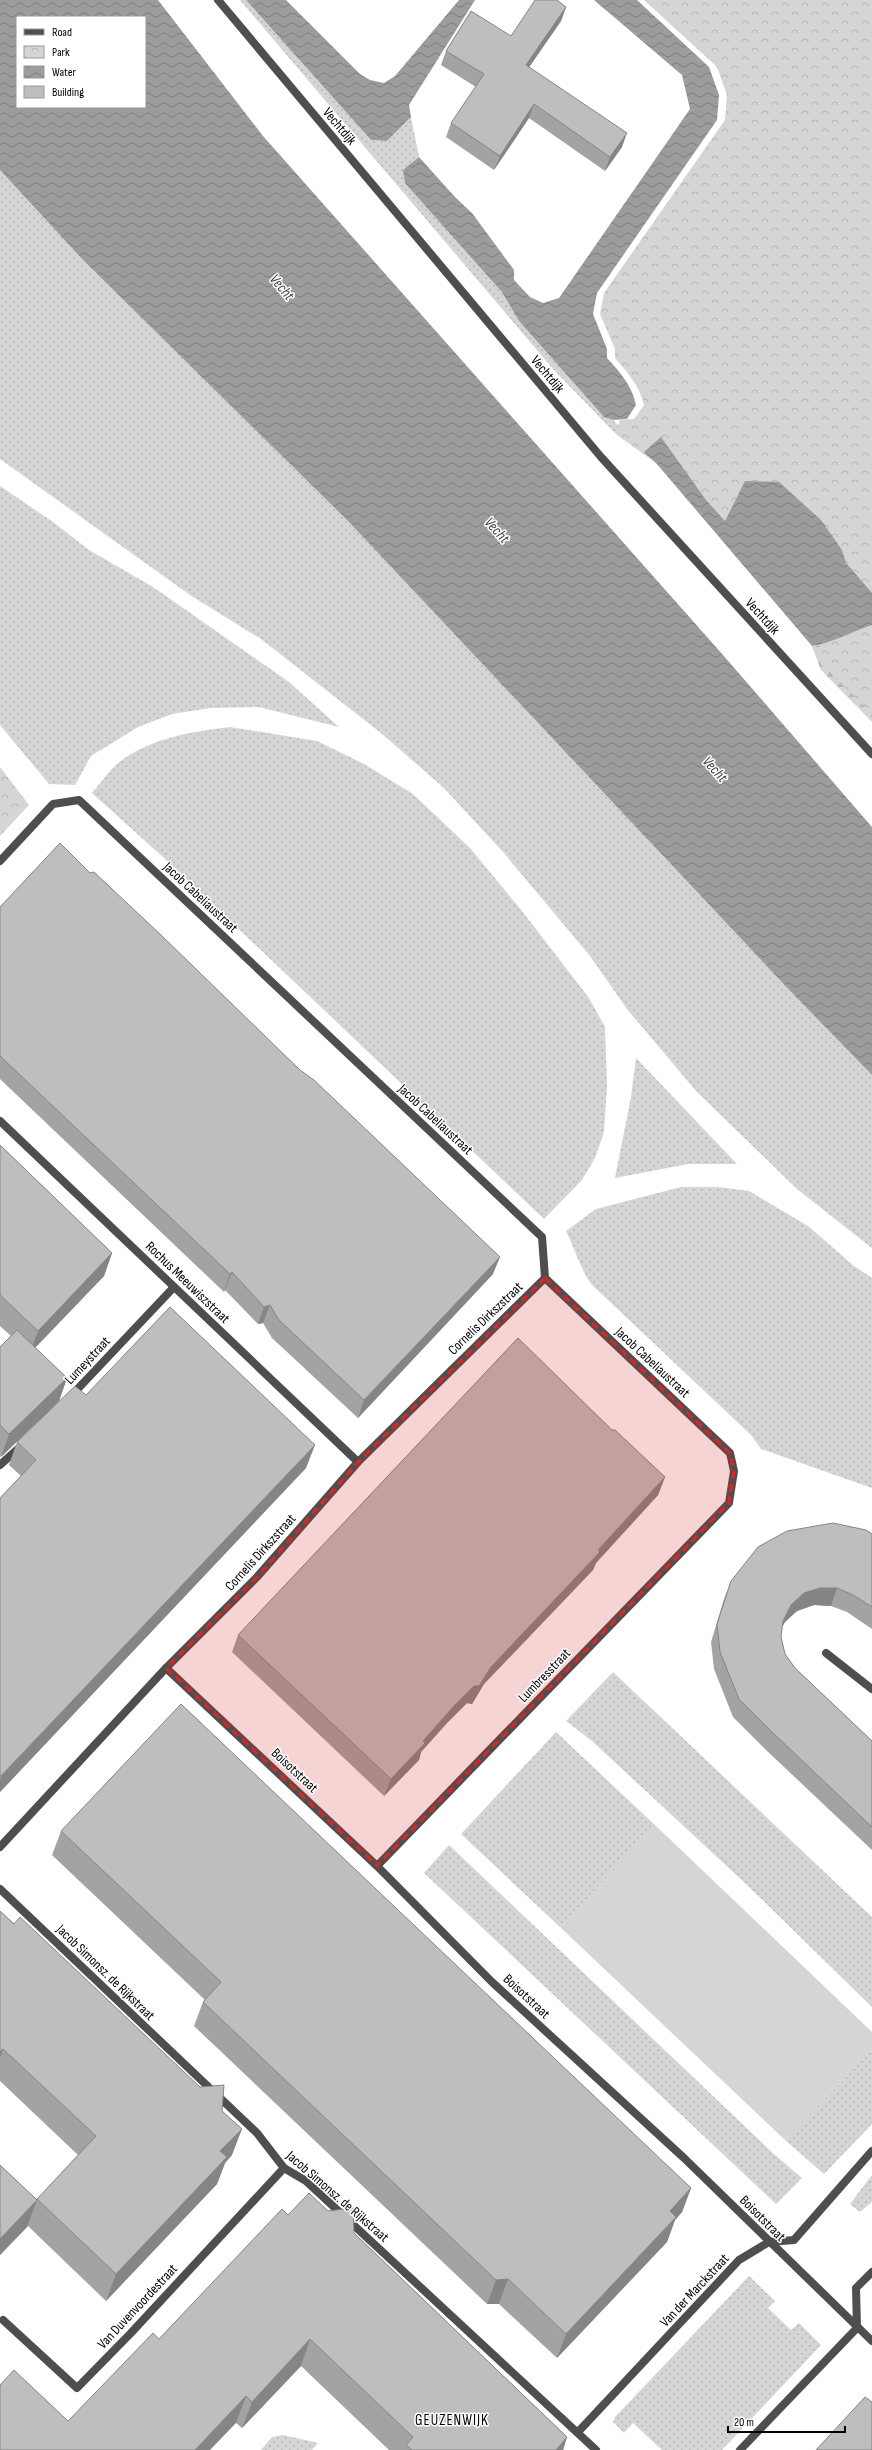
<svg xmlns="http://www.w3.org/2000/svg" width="872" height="2450" viewBox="0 0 872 2450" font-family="'Sofia Sans Condensed',sans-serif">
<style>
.grass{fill:url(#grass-dots)}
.forest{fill:url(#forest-firs)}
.park{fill:url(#park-crowns)}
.pitch{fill:#d5d5d5}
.water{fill:url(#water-waves);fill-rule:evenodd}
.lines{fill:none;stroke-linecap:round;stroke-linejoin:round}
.minor{stroke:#4e4e4e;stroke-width:8}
.wall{fill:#a3a3a3}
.shaded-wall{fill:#858585}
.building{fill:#bebebe;stroke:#858585}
.marked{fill:#d62828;fill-opacity:0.2;stroke:#d62828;stroke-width:3;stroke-dasharray:8 5;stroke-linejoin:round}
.labels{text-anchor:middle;stroke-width:3;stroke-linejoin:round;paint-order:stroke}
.street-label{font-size:14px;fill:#000;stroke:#fff}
.water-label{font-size:15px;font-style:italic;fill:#3d3d3d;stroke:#fff}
.neighbourhood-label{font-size:15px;letter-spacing:1px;fill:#000;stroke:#fff}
</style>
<defs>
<pattern id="grass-dots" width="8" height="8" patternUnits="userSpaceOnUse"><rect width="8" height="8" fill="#d5d5d5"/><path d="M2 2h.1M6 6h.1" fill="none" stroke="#b5b5b5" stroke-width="1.8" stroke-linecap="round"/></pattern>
<pattern id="forest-firs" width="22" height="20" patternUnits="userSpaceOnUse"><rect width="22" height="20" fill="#d5d5d5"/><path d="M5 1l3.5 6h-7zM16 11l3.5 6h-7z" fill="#b5b5b5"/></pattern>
<pattern id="park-crowns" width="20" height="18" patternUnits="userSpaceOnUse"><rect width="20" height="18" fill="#d5d5d5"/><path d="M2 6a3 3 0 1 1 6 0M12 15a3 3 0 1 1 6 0" fill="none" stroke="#b5b5b5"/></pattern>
<pattern id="water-waves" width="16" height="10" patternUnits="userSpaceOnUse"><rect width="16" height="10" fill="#9c9c9c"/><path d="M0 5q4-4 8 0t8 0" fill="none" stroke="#7d7d7d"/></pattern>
</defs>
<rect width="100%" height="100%" fill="#fff"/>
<g class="grass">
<polygon points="240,0 246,0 371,140 387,141 411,117 419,157 403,170 502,292 519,321 604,417 613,420 656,463 616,434 553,369"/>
<polygon points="0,170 83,260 348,521 794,995 872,1075 872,1248 797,1189 697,1092 627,1009 590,956 503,852 444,788 381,733 261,639 190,595 0,459"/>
<polygon points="0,486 53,522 89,550 153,587 289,682 339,727 259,707 211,708 172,714 138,727 91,756 75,785 49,784 0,725"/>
<path d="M230,727L317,741L364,764L413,794L470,848L522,911L589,998L605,1027L607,1086L604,1132L595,1158L582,1180L544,1219L164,858L92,793C100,784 108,772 117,764C149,738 190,732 230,727Z"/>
<polygon points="636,1058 737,1164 688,1164 615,1178 631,1097"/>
<path d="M681,1187H718L749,1191L808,1226L854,1266L872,1278V1488L761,1449L752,1436L591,1284C580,1268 575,1249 566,1231L596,1209Z"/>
<polygon points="613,1672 872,1917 872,2007 745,1883 592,1741 566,1721"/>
<polygon points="556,1732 656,1826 560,1927 461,1834"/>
<polygon points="449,1845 775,2155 802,2178 776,2204 424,1873"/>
<polygon points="872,2050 872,2124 824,2174 785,2140"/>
<polygon points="872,2175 872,2202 860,2212 850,2204"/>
<polygon points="749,2276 775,2301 768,2308 791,2330 799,2323 821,2345 722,2450 662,2450 633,2423 624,2433 613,2422 615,2417"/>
<polygon points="283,2435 318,2443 312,2450 261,2450 272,2437"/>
</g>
<polygon class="forest" points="872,625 872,722 821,670 812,646 827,644"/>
<g class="park">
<path d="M644,0H872V714L828,670L820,646L656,463L616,434L620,420L634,419L644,405C639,385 628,373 615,358V349L600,314L604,293L725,120L727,95L717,67Z"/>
<polygon points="0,767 29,805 0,836"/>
</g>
<polygon class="pitch" points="656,1826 872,2032 872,2050 785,2140 560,1927"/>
<g class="water">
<path d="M0,0H158L263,136L723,655L872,827V1075L794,995L348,521L83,260L0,170ZM17,17H145V107H17Z"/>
<polygon points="246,0 286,0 360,74 370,80 384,83 395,76 459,0 475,0 409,105 411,117 387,141 371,140"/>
<path d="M594,0H637L709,67L719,95L717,120L597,293L593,314L607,349V358C621,373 632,386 636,405L627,419L613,420L604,417L519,321L502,292L405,183L403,170L419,157L455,197L472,213L514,270V280L530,297L543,303L559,298L690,109L682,75Z"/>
<path d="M661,437L706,500L725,521L745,481L779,482L821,520L842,550L846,563L872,593V625C852,631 833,643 812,646L656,463L644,452Z"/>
</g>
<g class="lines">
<g class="minor">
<polyline points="218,0 601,457 872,754"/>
<polyline points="0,861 53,804 79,800 542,1237 545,1278 730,1453 734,1471 729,1503 377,1866"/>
<polyline points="0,1121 358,1462"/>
<polyline points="71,1396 174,1287"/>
<polyline points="0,1465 20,1447"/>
<polyline points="826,1653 872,1689"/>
<polyline points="166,1668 377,1866 492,1982 684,2158 872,2341"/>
<polyline points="0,1847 166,1668 257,1577 358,1462 545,1278"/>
<polyline points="0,1889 257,2133 284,2168 306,2181 596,2450"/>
<polyline points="3,2320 77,2388 130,2334 284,2168"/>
<polyline points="578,2432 739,2260 769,2242 794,2240 872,2151"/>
<polyline points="740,2450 857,2328 856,2288 872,2272"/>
</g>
</g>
<g class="wall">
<polygon points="566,7 561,21 529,67 622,147 605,171 529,118 494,170 446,137 451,123 476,87 441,65 446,51 511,36"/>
<polygon points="90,873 493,1274 358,1418 272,1338 263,1323 258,1324 225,1290 224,1292 0,1079 0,907"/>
<polygon points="0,1145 112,1253 104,1276 35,1348 67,1378 59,1401 1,1457 0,1456 0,1347 11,1336 0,1326"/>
<polygon points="86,1395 306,1468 0,1792 0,1498 21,1476 9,1465 17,1442"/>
<polygon points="612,1430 665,1477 658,1495 596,1563 593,1570 484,1684 472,1704 467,1703 447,1723 421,1752 419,1760 384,1796 232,1652 238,1635"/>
<polygon points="872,1534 872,1629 847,1612 831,1606 814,1605 797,1611 785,1622 782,1627 781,1637 785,1654 795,1668 872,1741 872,1850 765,1749 733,1717 714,1669 711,1642 724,1599 731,1581"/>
<polygon points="61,1831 691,2188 682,2212 675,2220 667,2242 557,2358 499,2304 487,2304 194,2026 203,2002 205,2000 52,1855"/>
<polygon points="0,1911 222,2111 232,2155 225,2163 217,2184 106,2301 28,2226 0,2255 0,2165 37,2200 78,2155 0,2081"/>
<polygon points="328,2211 354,2233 567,2437 563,2450 389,2450 301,2366 242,2428 236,2423 68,2421 159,2339 288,2215"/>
</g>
<g class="shaded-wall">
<polygon points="566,7 561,21 521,79 526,65"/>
<polygon points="534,104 529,118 494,170 500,156"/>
<polygon points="627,133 622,147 605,171 610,157"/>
<polygon points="112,1253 104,1276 29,1354 38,1331"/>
<polygon points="500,1257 493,1274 358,1418 364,1400"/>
<polygon points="232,1272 225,1290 224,1292 230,1274"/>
<polygon points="270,1305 263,1323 258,1324 264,1307"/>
<polygon points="67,1378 59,1401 1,1457 9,1434"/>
<polygon points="315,1445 306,1468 0,1792 0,1779 1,1776"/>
<polygon points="665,1477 658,1495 596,1563 593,1570 484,1684 472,1704 467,1703 447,1723 421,1752 419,1760 384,1796 391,1779 423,1741 454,1706 474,1686"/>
<polygon points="820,1588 837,1588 831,1606 814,1605 797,1611 785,1622 776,1638 783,1621 791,1605 804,1593"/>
<polygon points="3,2049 0,2058 0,2052"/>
<polygon points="242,2129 232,2155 225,2163 217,2184 106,2301 116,2274 220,2151"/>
<polygon points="691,2188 682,2212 675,2220 667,2242 557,2358 566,2334 670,2211"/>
<polygon points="37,2200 27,2227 0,2255 0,2239"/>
<polygon points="508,2279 499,2304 487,2304 496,2280"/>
<polygon points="310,2339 301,2366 242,2428 252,2402"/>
<polygon points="246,2396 236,2423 210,2450 195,2450"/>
<polygon points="567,2437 563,2450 556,2450"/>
</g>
<g class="building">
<polygon points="535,0 557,0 566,7 526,65 627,133 610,157 534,104 500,156 451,123 484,74 446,51 471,11 511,36"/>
<polygon points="60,843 90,873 94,872 162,936 300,1070 314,1080 500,1257 364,1400 279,1320 270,1305 264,1307 232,1272 230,1274 0,1056 0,907"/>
<polygon points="0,1145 112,1253 38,1331 0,1295"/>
<polygon points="170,1307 315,1445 1,1776 0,1775 0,1498 36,1460 17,1442 75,1386 86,1395"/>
<polygon points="17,1330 67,1378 9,1434 0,1425 0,1347"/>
<polygon points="518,1338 612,1430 615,1430 665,1477 599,1549 599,1553 491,1667 479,1686 474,1686 454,1706 423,1741 425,1743 391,1779 238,1635"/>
<polygon points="833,1523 866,1530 872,1534 872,1607 853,1595 837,1588 820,1588 804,1593 791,1605 783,1621 781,1637 785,1654 795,1668 872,1741 872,1827 771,1731 739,1699 720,1652 717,1624 731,1581 758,1547 787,1531"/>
<polygon points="181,1704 691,2188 670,2211 676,2217 566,2334 508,2279 496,2280 203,2002 221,1982 61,1831"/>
<polygon points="0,1911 14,1924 20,1917 200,2087 224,2085 222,2111 242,2129 220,2151 227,2157 116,2274 37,2199 96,2136 3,2049 0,2052"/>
<polygon points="0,2165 37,2200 0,2239"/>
<polygon points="309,2193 328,2211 353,2208 354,2233 567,2437 556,2450 412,2450 406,2445 413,2437 310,2339 252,2402 246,2396 195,2450 0,2450 0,2385 14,2370 68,2421 153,2333 159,2339 282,2209 288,2215"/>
<polygon points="865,2397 872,2402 872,2450 816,2450"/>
</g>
<path class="marked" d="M545,1278L730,1453L734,1471L729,1503L377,1866L166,1668L257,1577L358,1462Z"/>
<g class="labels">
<g class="street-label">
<text transform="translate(340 126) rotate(50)" y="5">Vechtdijk</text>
<text transform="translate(548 374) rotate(50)" y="5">Vechtdijk</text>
<text transform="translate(763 616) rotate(48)" y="5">Vechtdijk</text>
<text transform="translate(201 897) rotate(43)" y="5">Jacob Cabeliaustraat</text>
<text transform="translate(436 1119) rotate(43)" y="5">Jacob Cabeliaustraat</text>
<text transform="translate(188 1282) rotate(44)" y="5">Rochus Meeuwiszstraat</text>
<text transform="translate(485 1318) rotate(-44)" y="5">Cornelis Dirkszstraat</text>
<text transform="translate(87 1360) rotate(-47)" y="5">Lumeystraat</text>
<text transform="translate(653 1362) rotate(43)" y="5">Jacob Cabeliaustraat</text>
<text transform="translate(260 1552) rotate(-48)" y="5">Cornelis Dirkszstraat</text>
<text transform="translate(544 1675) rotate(-46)" y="5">Lumbresstraat</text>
<text transform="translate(295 1770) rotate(43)" y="5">Boisotstraat</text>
<text transform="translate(106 1972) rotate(44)" y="5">Jacob Simonsz. de Rijkstraat</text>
<text transform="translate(527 1996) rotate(43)" y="5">Boisotstraat</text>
<text transform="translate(338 2196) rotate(41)" y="5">Jacob Simonsz. de Rijkstraat</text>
<text transform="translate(763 2218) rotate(45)" y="5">Boisotstraat</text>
<text transform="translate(694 2290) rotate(-47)" y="5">Van der Marckstraat</text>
<text transform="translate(137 2306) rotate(-47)" y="5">Van Duvenvoordestraat</text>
</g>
<g class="water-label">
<text transform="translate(282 287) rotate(50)" y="5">Vecht</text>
<text transform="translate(497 530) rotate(48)" y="5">Vecht</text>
<text transform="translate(715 769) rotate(48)" y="5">Vecht</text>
</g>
<g class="neighbourhood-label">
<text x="452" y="2425">GEUZENWIJK</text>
</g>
</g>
<rect x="16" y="16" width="130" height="92" fill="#ffffff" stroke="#999999"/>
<rect x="24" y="29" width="20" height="6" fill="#4e4e4e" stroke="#999999"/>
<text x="52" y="36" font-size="12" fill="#000000">Road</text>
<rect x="24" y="46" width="20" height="12" fill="url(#park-crowns)" stroke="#999999"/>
<text x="52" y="56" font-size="12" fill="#000000">Park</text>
<rect x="24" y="66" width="20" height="12" fill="url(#water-waves)" stroke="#999999"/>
<text x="52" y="76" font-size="12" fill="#000000">Water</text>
<rect x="24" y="86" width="20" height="12" fill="#bebebe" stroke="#999999"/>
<text x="52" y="96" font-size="12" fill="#000000">Building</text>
<path d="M728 2426v6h117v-6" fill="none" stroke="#000000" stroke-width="2"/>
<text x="734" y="2426" font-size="12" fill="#000000" stroke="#ffffff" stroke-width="3" paint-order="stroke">20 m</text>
</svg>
